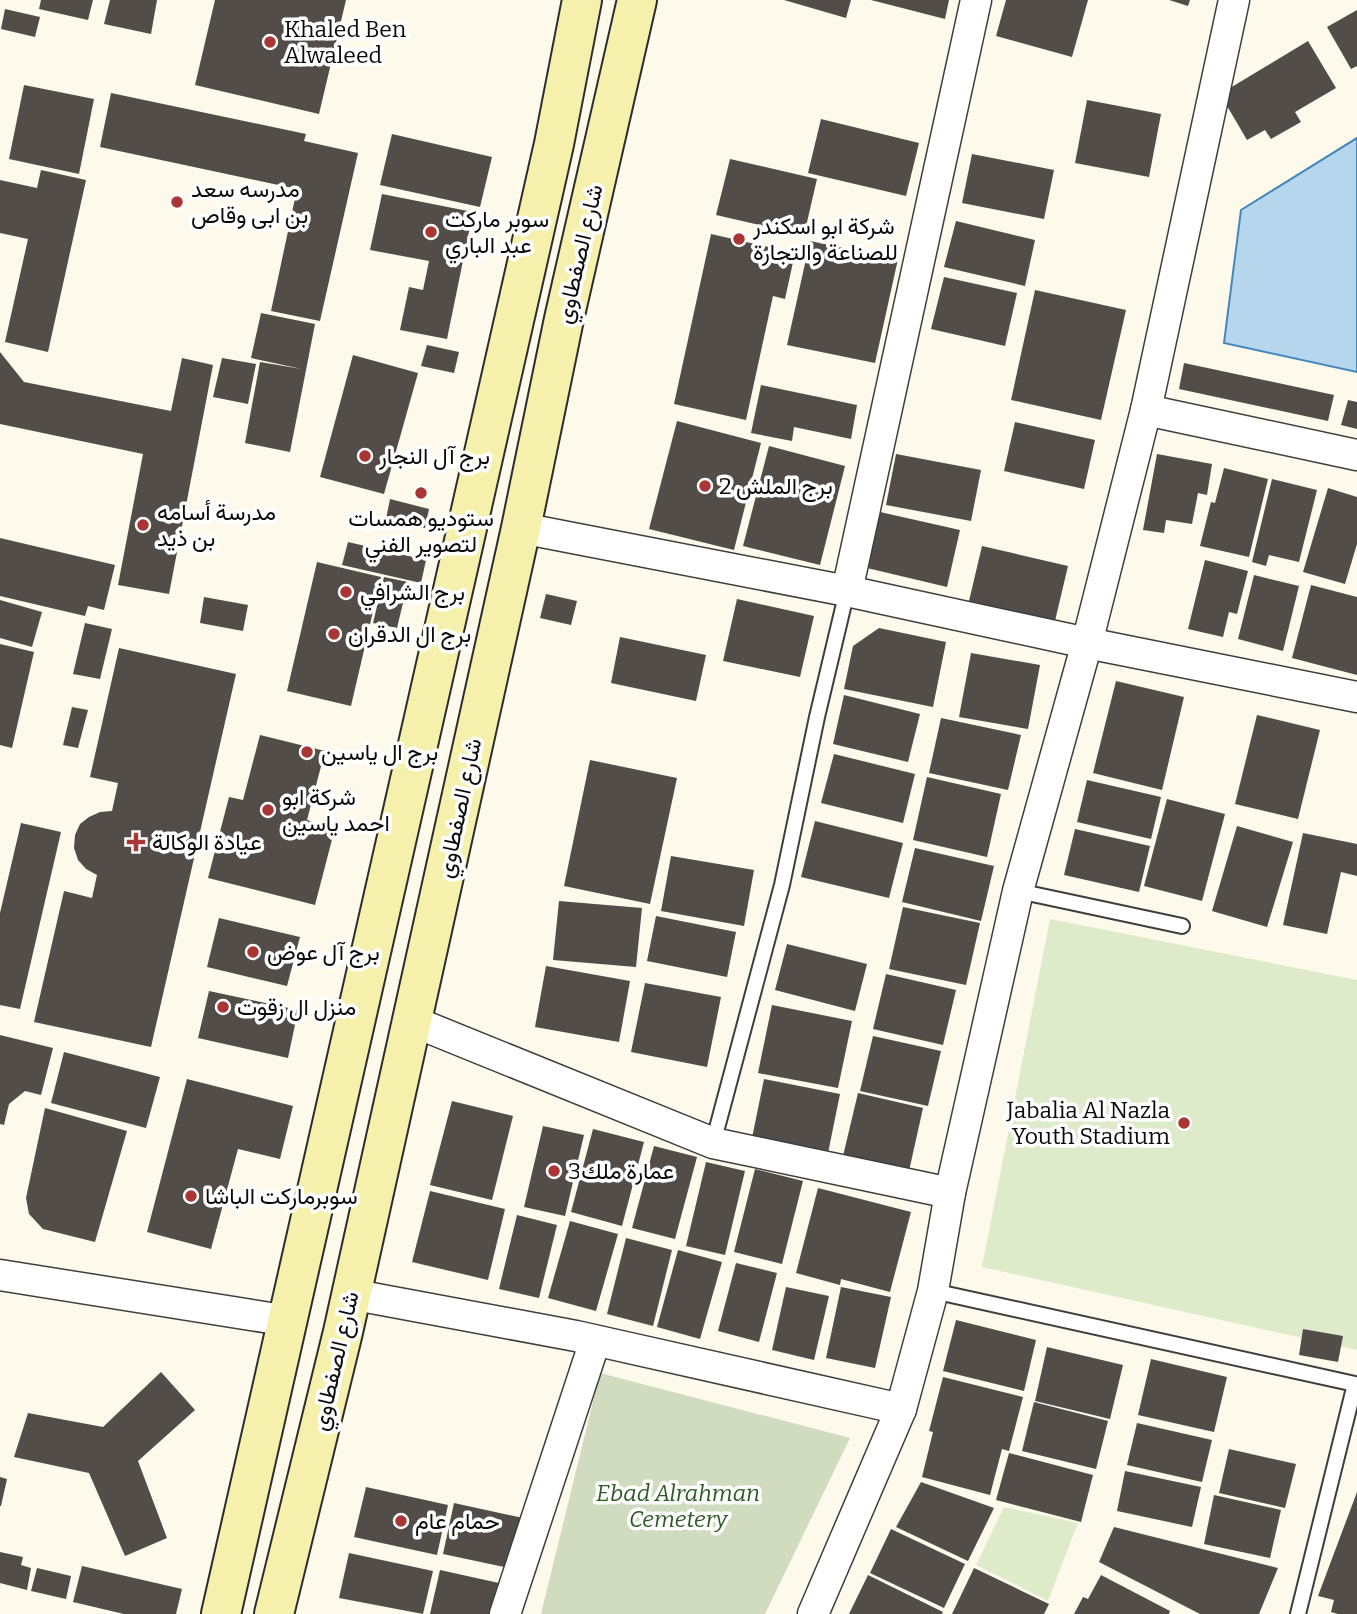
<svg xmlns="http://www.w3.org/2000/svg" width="1357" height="1614" viewBox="0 0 1357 1614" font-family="Bitter,Vazirmatn,serif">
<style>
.cemetery{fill:#d1dbbf}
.pitch{fill:#deebca}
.water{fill:#b6d6ee;stroke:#4587bc;stroke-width:2}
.building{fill:#524d49}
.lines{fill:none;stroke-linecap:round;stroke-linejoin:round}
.service-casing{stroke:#3e3e3e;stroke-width:18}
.minor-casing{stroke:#3e3e3e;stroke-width:33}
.secondary-casing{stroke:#2d2d2d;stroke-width:42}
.service{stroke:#fff;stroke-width:14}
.minor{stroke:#fff;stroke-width:30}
.secondary{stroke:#f5f1ad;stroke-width:38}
.poi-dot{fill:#a93534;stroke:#fff;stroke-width:2.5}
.labels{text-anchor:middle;stroke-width:7;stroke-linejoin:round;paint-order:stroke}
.poi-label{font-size:23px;fill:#0b0b0b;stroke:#fff;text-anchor:start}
.street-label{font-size:23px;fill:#0b0b0b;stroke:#fff}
.park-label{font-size:23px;font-style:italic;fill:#2c5a24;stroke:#fff}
</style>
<rect width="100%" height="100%" fill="#fdfaeb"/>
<polygon class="cemetery" points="600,1373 850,1438 765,1614 541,1614"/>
<g class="pitch">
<polygon points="1050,919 1357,980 1357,1350 982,1267"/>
<polygon points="1004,1507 1078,1523 1048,1601 976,1565"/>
</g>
<polygon class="water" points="1357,138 1357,372 1224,343 1241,210"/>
<g class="building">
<polygon points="41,0 93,0 88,20 39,9"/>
<polygon points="110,0 157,0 151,34 104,24"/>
<polygon points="215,0 346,0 319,114 195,85"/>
<polygon points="784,0 851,0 846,18"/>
<polygon points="871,0 949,0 945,19"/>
<polygon points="1006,0 1088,0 1072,57 996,36"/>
<polygon points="1169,0 1190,0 1188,6"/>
<polygon points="5,9 40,17 35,37 1,29"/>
<polygon points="1357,10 1357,66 1351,69 1327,27"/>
<polygon points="1308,41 1336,88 1295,112 1301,122 1271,139 1265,130 1247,140 1220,94"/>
<polygon points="24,85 94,99 79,174 9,159"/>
<polygon points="111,93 306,134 304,141 358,153 320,321 271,311 297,189 100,147"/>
<polygon points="1087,100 1161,114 1149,177 1075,163"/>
<polygon points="821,119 919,143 906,196 808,173"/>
<polygon points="392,134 492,157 480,207 380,185"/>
<polygon points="972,154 1054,170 1044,219 962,203"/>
<polygon points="730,159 817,179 804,235 716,215"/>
<polygon points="41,170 86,180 48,352 5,342 28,239 0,233 0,180 37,188"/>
<polygon points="382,194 473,212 447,339 400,330 409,287 423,290 429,261 370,250"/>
<polygon points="956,221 1035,240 1025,286 944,267"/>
<polygon points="711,234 795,253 785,299 773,296 746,420 674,404"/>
<polygon points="810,241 898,259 875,363 787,345"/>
<polygon points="944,277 1017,293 1005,346 931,329"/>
<polygon points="1035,290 1126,310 1101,420 1011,400"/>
<polygon points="261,313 315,324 290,452 245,443 260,362 302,369 251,358"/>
<polygon points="427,345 459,352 454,373 421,366"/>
<polygon points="0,352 24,382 171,411 182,358 213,365 169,594 118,585 143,454 0,424"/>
<polygon points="353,355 418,373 384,494 320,477"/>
<polygon points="222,358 256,364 248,404 213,397"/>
<polygon points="1184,363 1334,395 1328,421 1179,389"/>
<polygon points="761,385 857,405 851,439 794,427 792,441 751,433"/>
<polygon points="1348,400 1357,402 1357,429 1341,425"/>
<polygon points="677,421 761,443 734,550 649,529"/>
<polygon points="1015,422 1095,440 1084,489 1004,471"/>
<polygon points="769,446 845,466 820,565 743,546"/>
<polygon points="896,454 981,470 971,521 886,505"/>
<polygon points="1157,454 1212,464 1207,495 1198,493 1192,524 1166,520 1164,533 1143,530"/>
<polygon points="1224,468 1268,479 1249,557 1200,546 1211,502 1215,503"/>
<polygon points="1272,479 1317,490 1299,562 1269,555 1266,566 1252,562"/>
<polygon points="1328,488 1357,497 1357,544 1345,584 1303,572"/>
<polygon points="390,499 429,509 425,528 386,519"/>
<polygon points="880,512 960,530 947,587 867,568"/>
<polygon points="0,538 115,565 104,610 88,606 85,616 0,596"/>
<polygon points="348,542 426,560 421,583 342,565"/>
<polygon points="982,546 1068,566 1055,621 969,601"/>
<polygon points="1205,560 1248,571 1237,614 1229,612 1223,637 1188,629"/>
<polygon points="317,562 381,577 351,706 287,691"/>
<polygon points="1254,575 1299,586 1283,651 1238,639"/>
<polygon points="384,577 408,582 397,628 373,623"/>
<polygon points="1311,585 1357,597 1357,675 1292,658"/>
<polygon points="546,594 577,601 571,625 540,618"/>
<polygon points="204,597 248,605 243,631 200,623"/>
<polygon points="737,599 814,616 800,677 723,661"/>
<polygon points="0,600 42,612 32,647 0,638"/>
<polygon points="85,623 112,629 100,679 73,674"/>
<polygon points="879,628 946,642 933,707 844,689 853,646"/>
<polygon points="620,637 706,655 696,701 611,683"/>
<polygon points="0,644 34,652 12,748 0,745"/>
<polygon points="119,648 236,674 151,1047 34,1022 64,891 92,898 97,875 86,869 78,860 74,848 75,835 80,824 89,817 100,812 112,811 118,783 90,777"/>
<polygon points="971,653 1040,665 1028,729 959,717"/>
<polygon points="1116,681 1184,697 1162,790 1093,773"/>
<polygon points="844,695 920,714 908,762 833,744"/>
<polygon points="72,707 88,710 78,748 63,745"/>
<polygon points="1257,715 1320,730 1298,819 1235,804"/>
<polygon points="941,718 1021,735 1008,790 929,773"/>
<polygon points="260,735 325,751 307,820 335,828 315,905 208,878 229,797 243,800"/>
<polygon points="834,754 915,774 903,823 821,803"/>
<polygon points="590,760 677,778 650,904 564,886"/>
<polygon points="927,777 1001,794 987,857 913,840"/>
<polygon points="1087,780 1161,797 1151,839 1077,822"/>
<polygon points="1167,799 1225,814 1202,901 1144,886"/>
<polygon points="815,821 903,843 889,898 801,877"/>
<polygon points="21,823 61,832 20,1009 0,1005 0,913"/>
<polygon points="1237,826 1293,842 1267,927 1212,911"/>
<polygon points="1075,829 1150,846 1139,892 1064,875"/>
<polygon points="1303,833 1357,844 1357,876 1341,872 1327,934 1283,925"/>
<polygon points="915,848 994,866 981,921 902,902"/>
<polygon points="671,856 754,870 744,926 661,911"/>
<polygon points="559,901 642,908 636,967 553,960"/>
<polygon points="903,907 980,923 966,985 889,969"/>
<polygon points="656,916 736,932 727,977 647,961"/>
<polygon points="219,918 300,937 287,986 207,967"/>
<polygon points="787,944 867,964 855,1011 775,990"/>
<polygon points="546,966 630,981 619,1042 535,1027"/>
<polygon points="886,974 956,990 943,1045 873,1029"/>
<polygon points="645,983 721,997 707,1067 631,1052"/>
<polygon points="209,991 298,1010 288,1058 198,1038"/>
<polygon points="772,1005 852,1021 838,1088 758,1073"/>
<polygon points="0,1035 53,1048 41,1095 25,1091 9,1104 4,1125 0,1124"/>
<polygon points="873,1036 941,1051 928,1106 860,1091"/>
<polygon points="64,1052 160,1077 146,1128 51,1103"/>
<polygon points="187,1079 293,1106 280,1159 238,1149 211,1249 147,1232"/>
<polygon points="764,1079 840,1094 828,1153 752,1138"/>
<polygon points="858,1093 923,1108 909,1171 843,1156"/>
<polygon points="452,1101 513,1116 492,1200 430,1185"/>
<polygon points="45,1108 127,1131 95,1242 43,1229 29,1214 26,1198"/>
<polygon points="543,1126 584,1135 565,1216 524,1207"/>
<polygon points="593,1129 644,1142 622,1226 571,1212"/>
<polygon points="654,1146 697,1157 675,1239 632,1228"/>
<polygon points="706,1162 745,1171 725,1255 686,1246"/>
<polygon points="755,1169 803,1181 782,1264 734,1252"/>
<polygon points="818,1188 911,1212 890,1292 841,1279 840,1285 796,1273"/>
<polygon points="430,1191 505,1209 488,1280 412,1262"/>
<polygon points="517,1215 557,1225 539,1298 499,1289"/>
<polygon points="570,1221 618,1234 596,1311 548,1298"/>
<polygon points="626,1238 672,1250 653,1326 607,1314"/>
<polygon points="678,1250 722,1262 700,1339 657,1327"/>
<polygon points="736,1263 777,1273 759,1342 718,1331"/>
<polygon points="786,1287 829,1296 814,1360 772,1350"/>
<polygon points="841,1287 891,1297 875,1368 826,1358"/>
<polygon points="956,1320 1036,1340 1024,1391 943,1371"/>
<polygon points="1303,1329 1343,1336 1338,1362 1299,1355"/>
<polygon points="1047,1347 1123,1365 1110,1419 1035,1401"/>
<polygon points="1151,1359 1227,1377 1214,1432 1138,1415"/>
<polygon points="161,1372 195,1410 138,1461 167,1538 125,1556 89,1473 14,1457 28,1413 103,1427"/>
<polygon points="943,1377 1023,1397 1009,1451 1002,1449 990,1495 922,1477 933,1432 929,1431"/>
<polygon points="1034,1402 1108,1421 1096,1469 1022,1451"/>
<polygon points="1137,1423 1212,1440 1202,1482 1127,1465"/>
<polygon points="1229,1449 1296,1464 1285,1508 1219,1493"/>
<polygon points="1009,1453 1093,1475 1081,1522 996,1500"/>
<polygon points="1125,1471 1201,1487 1192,1527 1117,1511"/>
<polygon points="0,1477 7,1479 1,1506 0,1506"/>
<polygon points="921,1482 994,1508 968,1561 896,1527"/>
<polygon points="366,1487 448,1505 437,1555 354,1537"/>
<polygon points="1357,1492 1357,1614 1338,1614 1331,1612 1334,1600 1318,1596"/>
<polygon points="1214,1495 1281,1510 1270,1558 1204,1544"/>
<polygon points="454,1503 523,1518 513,1569 443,1554"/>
<polygon points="1114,1527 1278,1568 1259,1614 1200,1614 1099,1562"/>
<polygon points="891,1529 965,1564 944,1608 870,1573"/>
<polygon points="0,1552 23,1557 21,1565 31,1568 27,1590 0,1583"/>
<polygon points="349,1553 433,1571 423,1614 339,1598"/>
<polygon points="82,1566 182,1589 176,1614 124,1614 73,1602"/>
<polygon points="37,1568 71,1576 66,1599 31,1591"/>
<polygon points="974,1568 1049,1604 1044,1614 952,1614"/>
<polygon points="440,1570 508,1585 501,1614 430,1614"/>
<polygon points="868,1575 943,1612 942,1614 849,1614"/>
<polygon points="1101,1575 1170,1611 1169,1614 1074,1614 1083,1597 1088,1599"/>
</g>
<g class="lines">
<defs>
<g id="service">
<polyline points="1018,891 1182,926"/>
<polyline points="713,1143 782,885 817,717 847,591"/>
<polyline points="933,1291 1355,1384 1298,1614"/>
</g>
<g id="minor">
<polyline points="1146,410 1357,455"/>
<polyline points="521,528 847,591 1087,643 1357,697"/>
<polyline points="847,591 976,0"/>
<polyline points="412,1021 713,1143 950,1193"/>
<polyline points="0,1275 289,1321"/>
<polyline points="350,1294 576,1336 901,1409 933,1291 950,1193 1018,891 1087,643 1146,410 1234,0"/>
<polyline points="505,1614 595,1341"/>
<polyline points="813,1614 901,1409"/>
</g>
<g id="secondary">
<polyline points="221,1614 554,144 582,0"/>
<polyline points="274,1614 343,1332 521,528 564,319 637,0"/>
</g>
</defs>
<use href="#service" class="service-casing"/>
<use href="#minor" class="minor-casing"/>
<use href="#secondary" class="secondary-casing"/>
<use href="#service" class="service"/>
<use href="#minor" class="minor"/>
<use href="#secondary" class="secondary"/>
</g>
<g class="poi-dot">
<circle cx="270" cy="42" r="7"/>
<circle cx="177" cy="202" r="7"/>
<circle cx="431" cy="232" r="7"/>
<circle cx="739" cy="239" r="7"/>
<circle cx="365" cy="456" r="7"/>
<circle cx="705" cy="486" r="7"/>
<circle cx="421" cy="493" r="7"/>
<circle cx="143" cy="525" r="7"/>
<circle cx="346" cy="592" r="7"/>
<circle cx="334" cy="634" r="7"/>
<circle cx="307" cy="752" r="7"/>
<circle cx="268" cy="810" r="7"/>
<path d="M132.5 831.5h7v7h7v7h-7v7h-7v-7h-7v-7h7z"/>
<circle cx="253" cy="952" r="7"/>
<circle cx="223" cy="1007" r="7"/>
<circle cx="1184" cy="1123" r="7"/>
<circle cx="554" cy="1171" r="7"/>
<circle cx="191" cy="1196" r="7"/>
<circle cx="401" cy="1521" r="7"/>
</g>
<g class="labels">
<g class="poi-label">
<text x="284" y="37">Khaled Ben<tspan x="284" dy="26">Alwaleed</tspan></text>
<text x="191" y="197">مدرسه سعد<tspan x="191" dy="26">بن ابى وقاص</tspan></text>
<text x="445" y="227">سوبر ماركت<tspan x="445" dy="26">عبد الباري</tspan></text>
<text x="753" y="234">شركة ابو اسكندر<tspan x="753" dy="26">للصناعة والتجارة</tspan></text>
<text x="379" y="464">برج آل النجار</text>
<text x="719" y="494">برج الملش 2</text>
<text x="157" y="520">مدرسة أسامه<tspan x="157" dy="26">بن ذيد</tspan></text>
<text x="421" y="526" text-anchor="middle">ستوديو همسات<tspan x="421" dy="26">لتصوير الفني</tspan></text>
<text x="360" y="600">برج الشرافي</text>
<text x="348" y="642">برج ال الدقران</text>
<text x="321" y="760">برج ال ياسين</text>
<text x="282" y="805">شركة ابو<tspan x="282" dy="26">احمد ياسين</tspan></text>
<text x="152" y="850">عيادة الوكالة</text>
<text x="267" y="960">برج آل عوض</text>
<text x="237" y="1015">منزل ال زقوت</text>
<text x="1170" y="1118" text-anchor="end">Jabalia Al Nazla<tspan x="1170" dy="26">Youth Stadium</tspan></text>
<text x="568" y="1179">عمارة ملك3</text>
<text x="205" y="1204">سوبرماركت الباشا</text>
<text x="415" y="1529">حمام عام</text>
</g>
<g class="street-label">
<text transform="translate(579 254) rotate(-77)" y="8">شارع الصفطاوي</text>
<text transform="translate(459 808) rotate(-78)" y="8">شارع الصفطاوي</text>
<text transform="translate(335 1361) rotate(-77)" y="8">شارع الصفطاوي</text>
</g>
<g class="park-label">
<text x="678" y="1501">Ebad Alrahman<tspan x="678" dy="26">Cemetery</tspan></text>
</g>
</g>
</svg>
